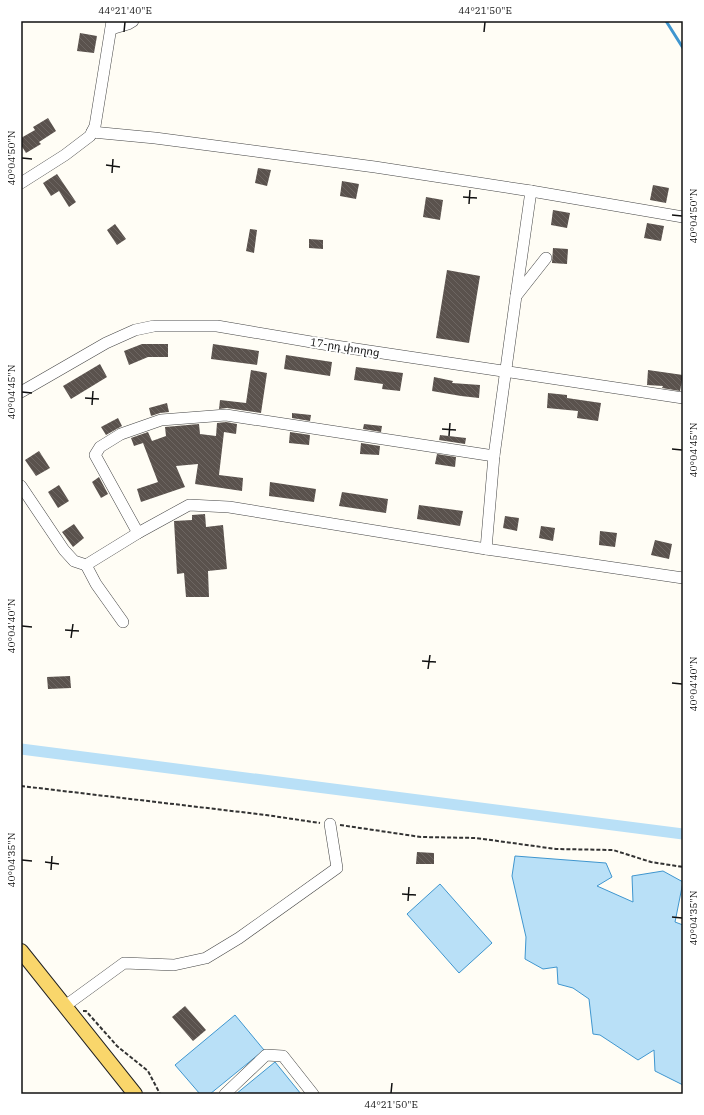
<svg xmlns="http://www.w3.org/2000/svg" width="704" height="1115" viewBox="0 0 704 1115" font-family="'IBM Plex Serif','Noto Sans Armenian',serif">
<style>
.water{fill:#b9e0f7;stroke:#3f96cf}
.lines{fill:none;stroke-linecap:round;stroke-linejoin:round}
.stream{stroke:#3f96cf;stroke-width:3}
.canal{stroke:#b9e0f7;stroke-width:11}
.building{fill:url(#building-back-hatch)}
.minor-casing{stroke:#444;stroke-width:12}
.major-casing{stroke:#222;stroke-width:16}
.path{stroke:#333;stroke-width:2;stroke-dasharray:4 2;stroke-linecap:butt}
.minor{stroke:#fff;stroke-width:11}
.major{stroke:#f9d66b;stroke-width:14}
.ticks{fill:none;stroke:#111;stroke-width:1.5}
.labels{text-anchor:middle;stroke-width:4;stroke-linejoin:round;paint-order:stroke}
.street-label{font-size:11px;fill:#111;stroke:#fff}
.neatline{fill:none;stroke:#111;stroke-width:1.5}
.ticks-label{font-size:10px;text-anchor:middle;fill:#111}
</style>
<defs>
<pattern id="building-back-hatch" width="6" height="6" patternUnits="userSpaceOnUse"><rect width="6" height="6" fill="#5a524d"/><path d="M-1 5l2 2M0 0l6 6M5-1l2 2" fill="none" stroke="#6d6662"/></pattern>
</defs>
<rect width="100%" height="100%" fill="#fffdf5"/>
<g class="water">
<polygon points="515,856 606,863 612,877 597,886 633,902 632,876 663,871 683,882 675,922 683,925 683,1085 655,1071 654,1050 638,1060 600,1035 593,1034 589,999 573,988 558,984 557,967 543,969 525,959 526,937 512,876"/>
<polygon points="440,884 492,943 459,973 407,914"/>
<polygon points="235,1015 264,1050 210,1094 200,1094 175,1065"/>
<polygon points="275,1062 301,1094 236,1094"/>
</g>
<g class="lines">
<polyline class="stream" points="666,21 683,48"/>
<polyline class="canal" points="21,749 683,834"/>
</g>
<g class="building">
<polygon points="80,33 97,36 94,53 77,51"/>
<polygon points="48,118 56,131 39,142 41,144 26,153 21,145 21,138 35,130 33,127"/>
<polygon points="258,168 271,170 267,186 255,183"/>
<polygon points="57,174 76,202 69,207 59,191 51,196 43,183"/>
<polygon points="342,181 359,184 356,199 340,196"/>
<polygon points="653,185 669,188 666,203 650,200"/>
<polygon points="426,197 443,200 440,220 423,217"/>
<polygon points="553,210 570,213 567,228 551,225"/>
<polygon points="647,223 664,226 661,241 644,238"/>
<polygon points="115,224 126,239 117,245 107,230"/>
<polygon points="250,229 257,230 254,253 246,251"/>
<polygon points="309,239 323,240 323,249 309,248"/>
<polygon points="553,248 568,249 567,264 552,263"/>
<polygon points="447,270 480,276 469,343 436,338"/>
<polygon points="142,344 168,344 168,357 148,357 129,365 124,351"/>
<polygon points="213,344 259,351 257,365 211,359"/>
<polygon points="286,355 332,362 330,376 284,369"/>
<polygon points="100,364 107,377 71,399 63,386"/>
<polygon points="356,367 403,373 400,391 382,389 383,384 354,380"/>
<polygon points="251,370 267,373 261,413 227,408 219,409 220,400 246,403"/>
<polygon points="648,370 683,375 680,391 662,388 663,386 647,385"/>
<polygon points="434,377 453,381 452,383 480,385 479,398 461,396 432,391"/>
<polygon points="548,393 567,395 567,398 601,403 598,421 577,418 578,411 547,408"/>
<polygon points="167,403 169,412 160,413 151,416 149,408"/>
<polygon points="292,413 311,415 310,421 292,418"/>
<polygon points="118,418 122,426 106,435 101,427"/>
<polygon points="226,422 237,424 236,434 224,432 219,475 243,478 242,491 195,484 198,464 176,466 185,487 141,502 137,489 158,482 143,443 134,446 131,438 148,432 152,441 166,436 165,427 199,424 200,434 216,436 217,423"/>
<polygon points="364,424 382,426 381,432 363,429"/>
<polygon points="290,432 310,435 309,445 289,443"/>
<polygon points="440,435 466,438 465,444 439,440"/>
<polygon points="361,443 380,446 379,455 360,454"/>
<polygon points="39,451 50,468 36,476 25,460"/>
<polygon points="437,454 456,457 455,467 435,464"/>
<polygon points="99,477 108,494 101,498 92,482"/>
<polygon points="270,482 316,489 314,502 269,496"/>
<polygon points="59,485 69,501 58,508 48,492"/>
<polygon points="342,492 388,499 386,513 339,506"/>
<polygon points="419,505 463,511 460,526 417,519"/>
<polygon points="205,514 206,527 223,525 227,569 208,571 209,597 186,597 184,573 177,574 174,521 192,520 192,515"/>
<polygon points="505,516 519,518 517,531 503,528"/>
<polygon points="74,524 84,538 73,547 62,532"/>
<polygon points="541,526 555,528 553,541 539,538"/>
<polygon points="600,531 617,533 615,547 599,545"/>
<polygon points="655,540 672,544 669,559 651,555"/>
<polygon points="70,676 71,688 48,689 47,677"/>
<polygon points="417,852 434,853 434,864 416,864"/>
<polygon points="185,1006 206,1030 193,1041 172,1017"/>
</g>
<g class="lines">
<defs>
<g id="minor">
<polyline points="111,29 128,24 133,21"/>
<polyline points="92,132 155,138 375,167 531,191 683,217"/>
<polyline points="21,183 65,155 90,136 95,126 112,21"/>
<polyline points="516,296 531,191"/>
<polyline points="21,392 106,343 135,330 154,326 217,326 329,345 683,398"/>
<polyline points="21,486 64,550 74,561 86,565"/>
<polyline points="138,533 95,455 100,447 121,434 161,420 226,415 494,456"/>
<polyline points="486,549 494,456 516,296 546,258"/>
<polyline points="86,565 138,533 189,505 229,507 486,549 683,578"/>
<polyline points="86,565 96,584 123,622"/>
<polyline points="65,1006 124,963 174,965 206,958 239,938 337,868 330,824"/>
<polyline points="225,1094 266,1055 283,1056 313,1094"/>
</g>
<polyline id="major" points="21,951 135,1094"/>
</defs>
<use href="#minor" class="minor-casing"/>
<use href="#major" class="major-casing"/>
<g class="path">
<polyline points="21,786 266,815 320,823"/>
<polyline points="340,825 421,837 476,838 556,849 613,850 651,862 683,867"/>
<polyline points="83,1011 86,1011 117,1046 148,1071 160,1094"/>
</g>
<use href="#minor" class="minor"/>
<use href="#major" class="major"/>
</g>
<path class="ticks" d="M124,32L125,22M484,32L485,22M22,158L32,159M106,165L120,167M112,173L113,159M463,197L477,198M469,204L470,190M672,215L682,216M22,392L32,393M85,398L99,399M92,405L93,391M442,429L456,430M449,436L450,423M672,449L682,450M22,626L32,627M65,630L79,631M71,638L73,624M422,661L436,662M428,669L430,655M672,683L682,684M22,860L32,861M45,862L59,864M51,870L52,856M402,894L416,895M408,901L409,887M672,917L682,918M391,1093L392,1083"/>
<g class="labels">
<g class="street-label">
<text transform="translate(345 347) rotate(9)" y="4">17-րդ փողոց</text>
</g>
</g>
<rect width="704" height="1115" fill="none" stroke="#ffffff" stroke-width="44"/>
<rect x="22" y="22" width="660" height="1071" class="neatline"/>
<g class="ticks-label">
<text x="125" y="14">44°21'40"E</text>
<text x="485" y="14">44°21'50"E</text>
<text transform="translate(11 158) rotate(-90)" y="4">40°04'50"N</text>
<text transform="translate(693 216) rotate(-90)" y="4">40°04'50"N</text>
<text transform="translate(11 392) rotate(-90)" y="4">40°04'45"N</text>
<text transform="translate(693 450) rotate(-90)" y="4">40°04'45"N</text>
<text transform="translate(11 626) rotate(-90)" y="4">40°04'40"N</text>
<text transform="translate(693 684) rotate(-90)" y="4">40°04'40"N</text>
<text transform="translate(11 860) rotate(-90)" y="4">40°04'35"N</text>
<text transform="translate(693 918) rotate(-90)" y="4">40°04'35"N</text>
<text x="391" y="1108">44°21'50"E</text>
</g>
</svg>
